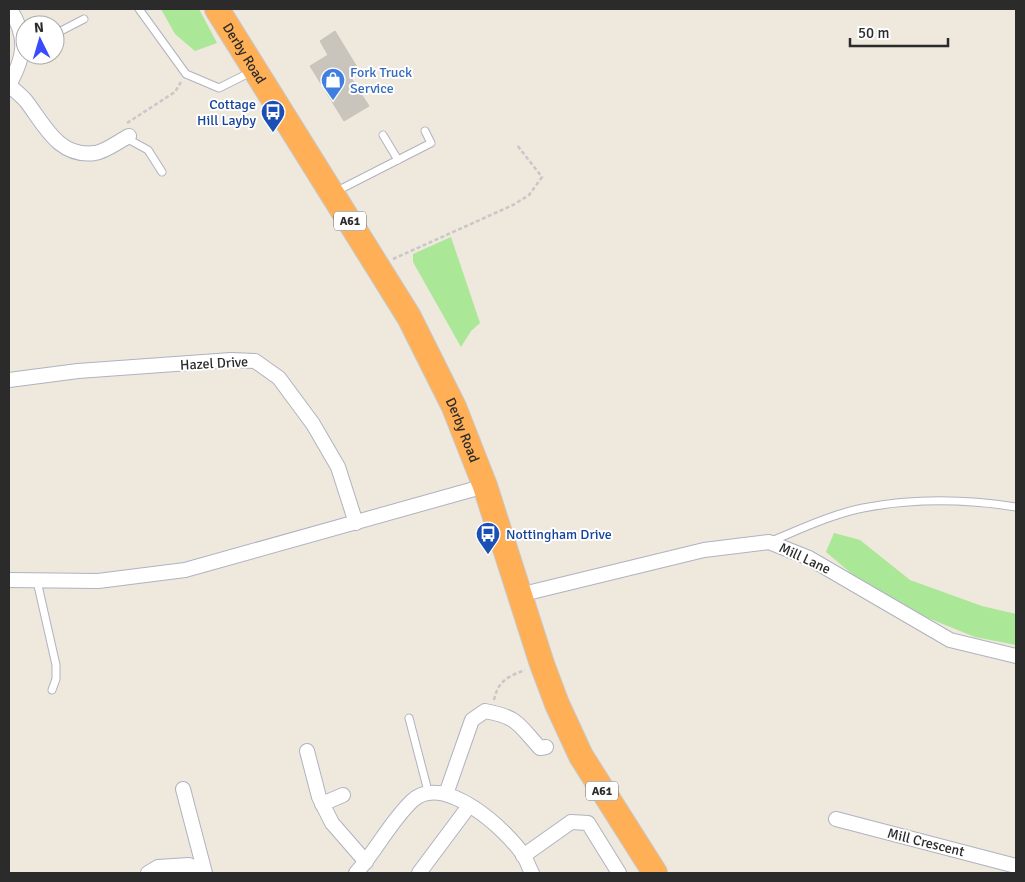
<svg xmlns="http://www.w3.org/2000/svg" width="1025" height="882" viewBox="0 0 1025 882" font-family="Signika,sans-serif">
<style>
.green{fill:#aae796}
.building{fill:#c9c5bc;stroke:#c9c4b6}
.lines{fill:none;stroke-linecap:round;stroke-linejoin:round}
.lane-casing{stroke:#b1b2c0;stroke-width:9}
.street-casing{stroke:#b1b2c0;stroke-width:16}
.highway-casing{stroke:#c8c8c8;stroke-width:26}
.path{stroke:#c8c8c8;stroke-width:2.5;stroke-dasharray:4 2.5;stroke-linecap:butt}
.lane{stroke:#fff;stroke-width:7}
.street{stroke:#fff;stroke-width:14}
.highway{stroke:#ffaf56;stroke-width:24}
.labels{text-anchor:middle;stroke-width:4;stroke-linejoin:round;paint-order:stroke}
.shield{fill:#fff;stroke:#6b6b6b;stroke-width:1}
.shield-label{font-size:12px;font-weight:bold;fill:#2b2b2b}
.street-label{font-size:14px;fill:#2b2b2b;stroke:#fff}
.shop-label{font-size:14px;fill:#366cbe;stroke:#fff;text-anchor:start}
.transit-label{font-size:14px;fill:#164399;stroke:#fff;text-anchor:end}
</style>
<rect width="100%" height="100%" fill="#eee8dd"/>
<g class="green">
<polygon points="161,9 199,9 217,43 195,51 175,34"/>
<polygon points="451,237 480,323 471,331 461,347 413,262 413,254"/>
<polygon points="834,533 860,540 910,580 982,606 1016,614 1016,645 975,637 901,607 852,574 826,552"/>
</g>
<polygon class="building" points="335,31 360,72 351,78 369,106 344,121 310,66 328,55 320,41"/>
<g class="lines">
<defs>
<g id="lane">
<polyline points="139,9 186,74 219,88 251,72"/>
<polyline points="55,34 84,19"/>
<polyline points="383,135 398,160"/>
<polyline points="126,138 148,150 162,172"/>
<polyline points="335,192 431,143 425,131"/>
<path d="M769,542C799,530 832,514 863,508C915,498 965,499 1016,507"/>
<polyline points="37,581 56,665 56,679 52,690"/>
<polyline points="409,718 428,791"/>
</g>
<g id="street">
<path d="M9,85C14,90 21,95 26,101C44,124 58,158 95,153C105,152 119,141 129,136"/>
<path d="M9,85C25,56 28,38 10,9"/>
<polyline points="9,380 78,371 231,360 255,361 279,378 313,424 338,467 356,523"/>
<polyline points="9,580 98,581 185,570 485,486"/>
<polyline points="519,595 704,550 769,542 809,558 950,640 1016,656"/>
<polyline points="307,751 319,797 332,823 366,862"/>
<polyline points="183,789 205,873"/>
<path d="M446,794L472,720L485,711C518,717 518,724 540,748L546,747"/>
<polyline points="322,804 343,795"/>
<polyline points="836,819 1016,866"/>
<polyline points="523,856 571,822 588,823 619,873"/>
<polyline points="148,873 158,867 189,865 204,873"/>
<path d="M356,873C376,851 390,822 412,801C443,771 507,830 524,856C527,861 529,868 532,873"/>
<polyline points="419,873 469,806"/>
</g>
<g id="highway">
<path id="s1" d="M217,9L409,317L454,407L485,486L542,664L557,704L581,756L655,873"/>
</g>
</defs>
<use href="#lane" class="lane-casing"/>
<use href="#street" class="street-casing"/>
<use href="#highway" class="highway-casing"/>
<g class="path">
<polyline points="127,123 175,92 181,82"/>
<polyline points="393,259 513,205 529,195 542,177 517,145"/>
<path d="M494,700C498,681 507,677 525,670"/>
</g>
<use href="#lane" class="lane"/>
<use href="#street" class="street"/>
<use href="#highway" class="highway"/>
</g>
<defs>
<symbol id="shop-pin" viewBox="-11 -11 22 30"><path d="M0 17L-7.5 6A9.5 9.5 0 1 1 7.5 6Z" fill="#3f7fe0" stroke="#fff"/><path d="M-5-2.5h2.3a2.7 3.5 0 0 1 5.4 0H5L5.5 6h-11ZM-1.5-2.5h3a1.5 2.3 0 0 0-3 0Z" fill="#fff"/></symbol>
<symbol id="bus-pin" viewBox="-11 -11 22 30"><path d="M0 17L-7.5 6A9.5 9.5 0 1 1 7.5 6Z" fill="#1a4fb4" stroke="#fff"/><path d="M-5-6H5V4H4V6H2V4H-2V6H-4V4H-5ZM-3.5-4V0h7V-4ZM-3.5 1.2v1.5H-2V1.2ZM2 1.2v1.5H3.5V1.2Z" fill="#fff"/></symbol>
</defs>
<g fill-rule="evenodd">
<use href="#shop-pin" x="319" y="66" width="28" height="38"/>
<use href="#bus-pin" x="259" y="98" width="28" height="38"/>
<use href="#bus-pin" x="474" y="520" width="28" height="38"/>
</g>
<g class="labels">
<g class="shield">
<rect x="334" y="211.5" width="32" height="19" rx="4"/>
<rect x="586" y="781.5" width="32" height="19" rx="4"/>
</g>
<g class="shield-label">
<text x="350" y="225">A61</text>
<text x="602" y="795">A61</text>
</g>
<g class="street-label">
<text dy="5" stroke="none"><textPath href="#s1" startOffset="52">Derby Road</textPath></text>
<text transform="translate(214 363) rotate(-3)" y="5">Hazel Drive</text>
<text dy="5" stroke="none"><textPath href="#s1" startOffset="488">Derby Road</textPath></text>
<text transform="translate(805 558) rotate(25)" y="5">Mill Lane</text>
<text transform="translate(926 842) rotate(14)" y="5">Mill Crescent</text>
</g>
<g class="shop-label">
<text x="350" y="77">Fork Truck<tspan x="350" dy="16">Service</tspan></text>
</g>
<g class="transit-label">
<text x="256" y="109">Cottage<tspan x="256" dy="16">Hill Layby</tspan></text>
<text x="506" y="539" text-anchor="start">Nottingham Drive</text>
</g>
</g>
<rect width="1025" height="882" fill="none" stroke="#2b2b2b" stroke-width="20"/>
<g transform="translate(40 40) rotate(355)"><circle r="24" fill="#ffffff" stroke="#aaaaaa"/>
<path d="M0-4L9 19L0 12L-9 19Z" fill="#384bff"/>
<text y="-8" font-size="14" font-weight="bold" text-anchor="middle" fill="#2b2b2b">N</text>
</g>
<path d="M850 38v8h98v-8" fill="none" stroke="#2b2b2b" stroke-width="2.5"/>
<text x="858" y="38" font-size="15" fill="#2b2b2b" stroke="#ffffff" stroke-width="4" paint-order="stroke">50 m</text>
</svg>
